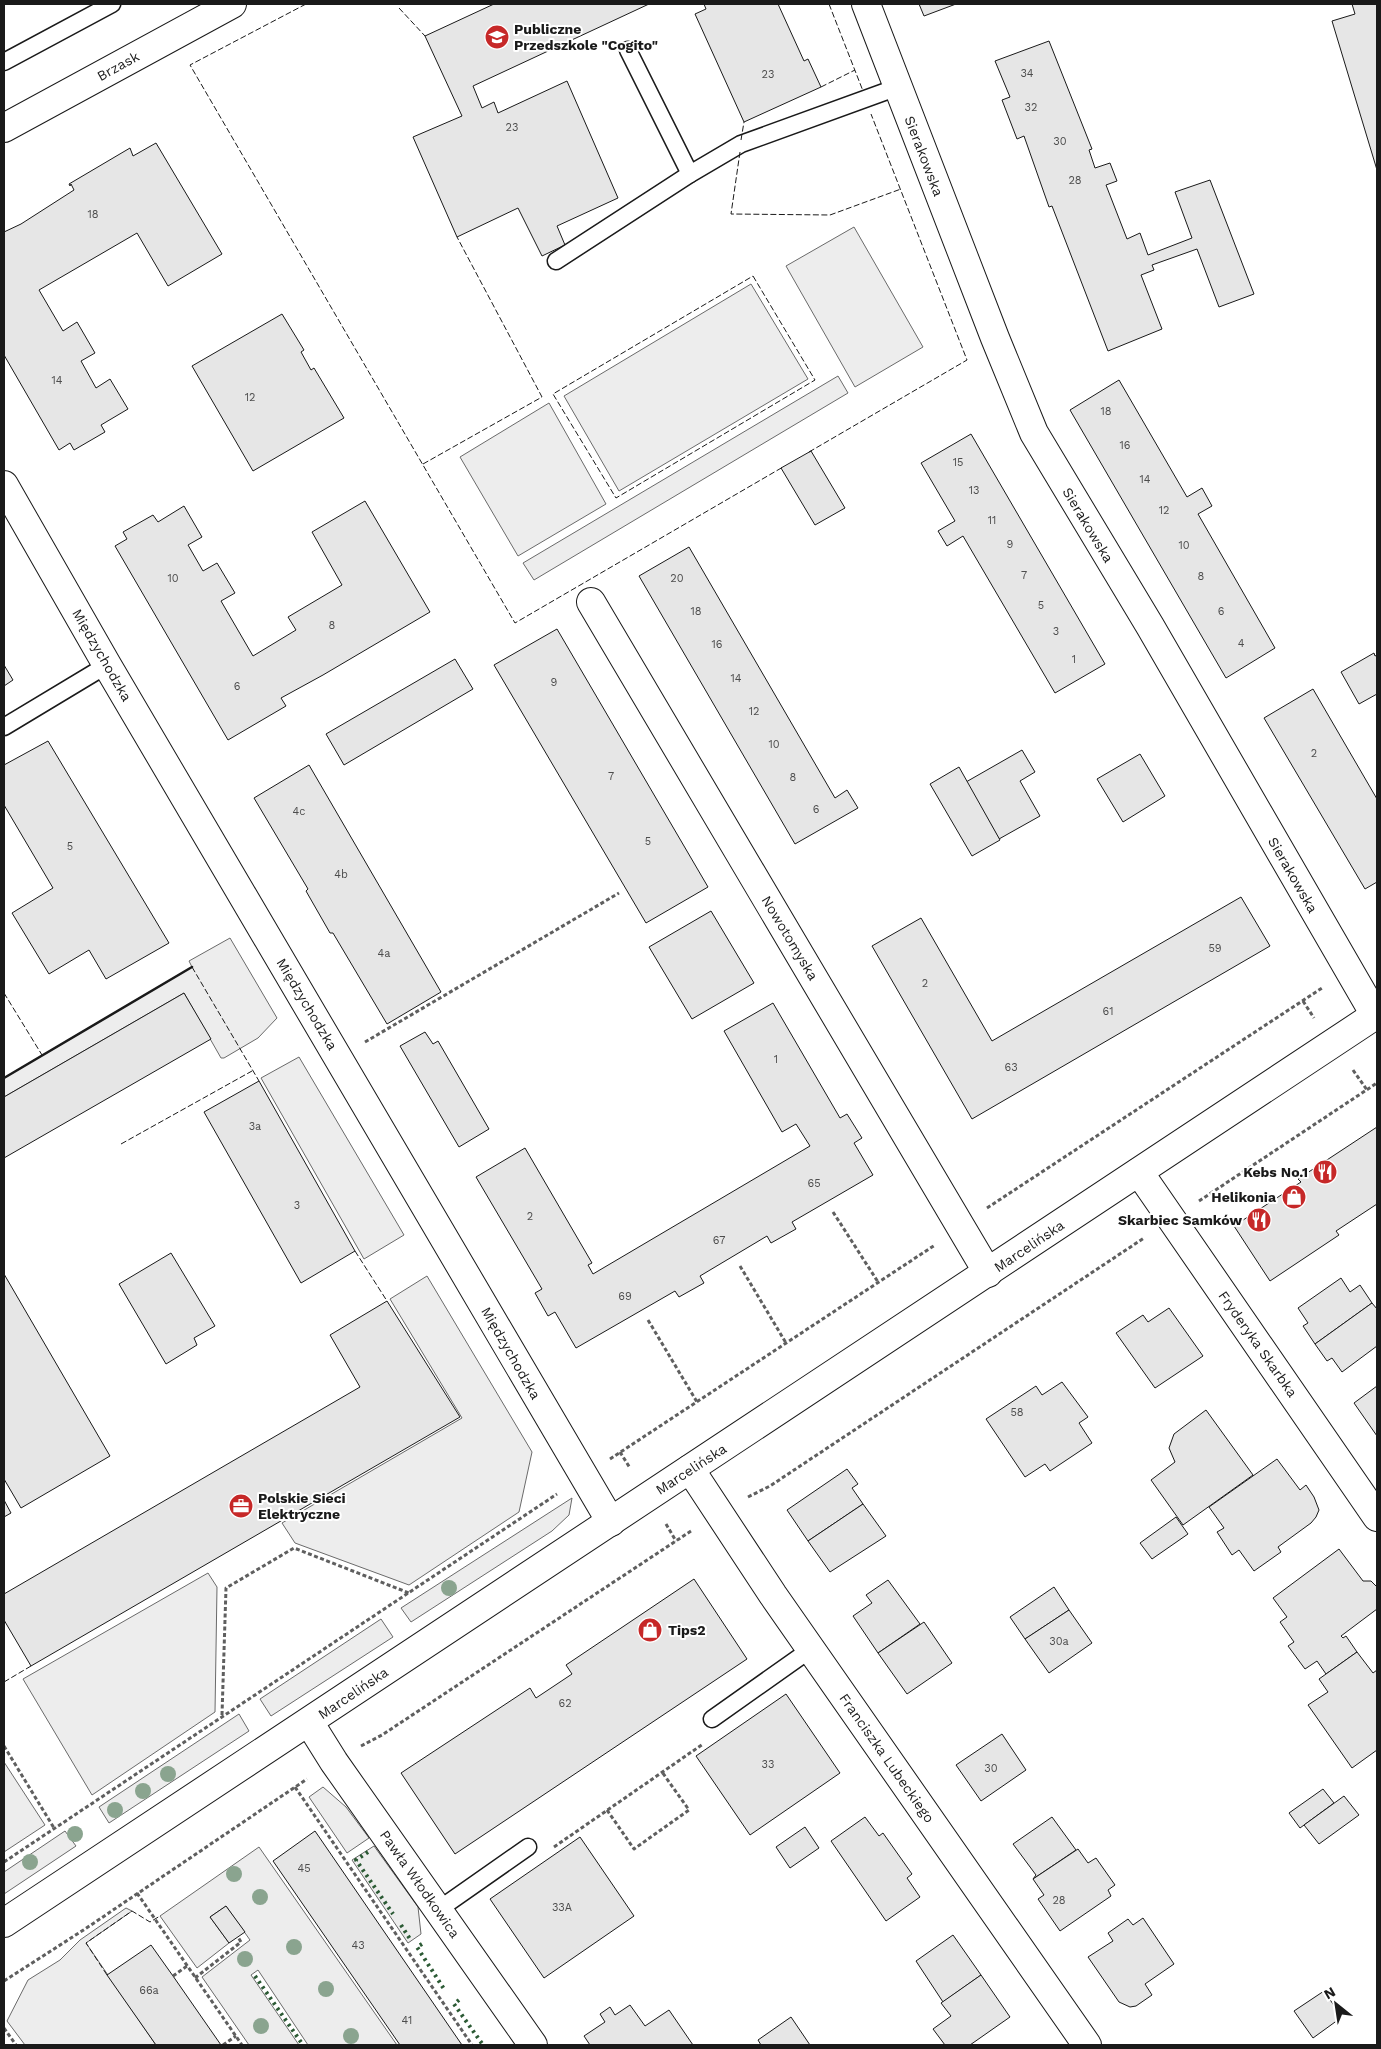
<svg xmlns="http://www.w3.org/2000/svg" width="1381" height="2049" viewBox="0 0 1381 2049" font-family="'Work Sans',sans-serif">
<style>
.green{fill:#ededed;stroke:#6a6a6a}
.building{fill:#e6e6e6;stroke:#1a1a1a}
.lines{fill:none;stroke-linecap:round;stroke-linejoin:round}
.service-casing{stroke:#1a1a1a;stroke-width:19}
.minor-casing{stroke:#1a1a1a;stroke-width:30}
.tertiary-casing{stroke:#1a1a1a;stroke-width:30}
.path{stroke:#5f5f5f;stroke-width:3;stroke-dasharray:4 2.5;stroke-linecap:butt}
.service{stroke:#fff;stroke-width:16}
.minor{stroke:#fff;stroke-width:28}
.tertiary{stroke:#fff;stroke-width:28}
.hedge{stroke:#2b5a34;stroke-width:4;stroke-dasharray:2.5 4;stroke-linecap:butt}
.fence{stroke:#1a1a1a;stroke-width:1;stroke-dasharray:6 2.5;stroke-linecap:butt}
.wall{stroke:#1a1a1a;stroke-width:2.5}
.tree{fill:#8aa48f}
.labels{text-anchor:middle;stroke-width:4;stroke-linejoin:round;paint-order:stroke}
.number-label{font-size:11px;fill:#4d4d4d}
.poi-label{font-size:14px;font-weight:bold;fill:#1a1a1a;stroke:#fff;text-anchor:start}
.street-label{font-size:14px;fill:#1a1a1a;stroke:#fff}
</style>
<rect width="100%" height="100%" fill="#fff"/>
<g class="green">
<polygon points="854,227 923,347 855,387 786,266"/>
<polygon points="751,284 808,379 619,491 564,396"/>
<polygon points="838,376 848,393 534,580 523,563"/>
<polygon points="549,403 606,504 518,556 460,457"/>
<polygon points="230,938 277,1018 258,1038 224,1058 221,1058 184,993 4,1097 4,1078 192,967 189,961"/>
<polygon points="299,1057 404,1235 364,1259 261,1078"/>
<polygon points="427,1276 532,1452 519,1512 409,1585 295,1543 282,1523 462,1418 390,1299"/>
<polygon points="572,1498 569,1515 552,1531 411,1622 401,1608"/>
<polygon points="208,1573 217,1587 215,1712 92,1795 23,1679"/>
<polygon points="381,1619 393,1637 271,1716 260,1699"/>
<polygon points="239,1714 249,1731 109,1823 99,1807"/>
<polygon points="4,1762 45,1825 4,1852"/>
<polygon points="323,1787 346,1807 369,1838 347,1853 309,1797"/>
<polygon points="65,1831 76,1846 4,1894 4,1872"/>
<polygon points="374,1846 418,1907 421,1934 408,1943 352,1860"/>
<polygon points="259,1847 397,2045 308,2045 258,1970 251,1975 299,2045 249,2045 202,1977 250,1940 226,1906 210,1917 229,1943 197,1968 160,1916"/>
<polygon points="126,1908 132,1911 86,1943 156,2045 25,2045 7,2021 28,1980 60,1960 80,1940"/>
</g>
<g class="building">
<polygon points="494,4 649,4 473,86 482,108 494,102 498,113 567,81 618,198 557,226 565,245 542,256 518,208 457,237 413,137 462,116 425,36"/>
<polygon points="704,4 778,4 804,61 808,59 821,87 744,122 695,14 706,9"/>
<polygon points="919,4 956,4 924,16"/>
<polygon points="1352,4 1377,4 1377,170 1332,21 1355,14"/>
<polygon points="1049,41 1092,149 1089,150 1095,168 1110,163 1117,181 1106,185 1127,239 1140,233 1148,255 1192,238 1175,192 1210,180 1254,294 1219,307 1197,249 1152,265 1154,270 1141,275 1162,329 1108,351 1052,206 1049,207 1024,136 1017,139 1002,100 1010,97 995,61"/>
<polygon points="156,143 222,254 168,286 137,233 39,290 63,331 77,322 95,353 81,361 96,388 110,379 128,409 101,425 105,432 74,450 70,443 59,450 4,355 4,232 21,224 74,190 71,184 70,186 69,184 130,148 133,156"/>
<polygon points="282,314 304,350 301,352 311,370 314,368 344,418 253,471 192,366"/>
<polygon points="1119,380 1187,497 1202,488 1212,506 1198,514 1275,648 1226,678 1070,410"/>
<polygon points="971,434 1105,664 1055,693 963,536 947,546 938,531 955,521 921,463"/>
<polygon points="811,451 845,508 815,525 781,468"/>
<polygon points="365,501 430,612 323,675 281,698 286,706 228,740 115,546 127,539 123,532 153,515 158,522 184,506 202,537 188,545 203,571 217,563 235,593 221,601 253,656 296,630 288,617 342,585 312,532"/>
<polygon points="689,547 835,798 847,790 858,808 795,844 639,576"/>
<polygon points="557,629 708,887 646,923 494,665"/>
<polygon points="1374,653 1375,656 1377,655 1377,694 1359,704 1341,672"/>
<polygon points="455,659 473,689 344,765 326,734"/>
<polygon points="4,665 13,680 4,686"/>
<polygon points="1313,689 1377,799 1377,882 1365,889 1264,718"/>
<polygon points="48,741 169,943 106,979 89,950 49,974 12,913 53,888 4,805 4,765"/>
<polygon points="1022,750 1035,772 1020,781 1040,816 999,839 966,782"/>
<polygon points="1140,754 1165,796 1123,822 1097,779"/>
<polygon points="309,765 441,992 387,1024 333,933 330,933 306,891 308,889 254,798"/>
<polygon points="959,767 1000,840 972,856 930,784"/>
<polygon points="1241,897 1270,946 972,1119 872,946 921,918 992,1041"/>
<polygon points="711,911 754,983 692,1019 649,947"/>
<polygon points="184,993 211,1039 4,1158 4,1097"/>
<polygon points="773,1003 840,1118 847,1114 862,1138 854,1143 873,1175 792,1222 796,1229 771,1243 767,1236 700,1276 704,1283 679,1297 675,1291 576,1348 555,1312 548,1316 535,1293 542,1289 476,1177 525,1148 592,1263 588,1265 593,1274 810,1146 796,1124 782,1132 724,1031"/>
<polygon points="425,1032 433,1044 438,1041 489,1129 459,1147 400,1046"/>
<polygon points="259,1081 355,1251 301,1283 204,1112"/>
<polygon points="1377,1127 1377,1204 1336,1231 1339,1235 1270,1281 1234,1226 1301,1182 1298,1179"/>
<polygon points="171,1253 215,1326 194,1338 197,1345 166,1364 119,1284"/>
<polygon points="4,1274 110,1456 21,1508 4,1479"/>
<polygon points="1341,1278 1350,1292 1360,1285 1372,1303 1315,1344 1303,1326 1308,1323 1298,1308"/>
<polygon points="387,1301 460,1417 31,1666 4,1620 4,1594 360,1387 330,1335"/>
<polygon points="1372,1303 1377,1309 1377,1346 1342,1372 1332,1358 1327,1361 1315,1344"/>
<polygon points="1169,1308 1203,1356 1155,1388 1116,1333 1143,1315 1148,1322"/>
<polygon points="1062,1382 1088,1417 1079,1423 1092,1443 1050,1471 1045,1464 1025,1477 986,1419 1036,1386 1042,1395"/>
<polygon points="1377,1386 1377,1436 1354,1403"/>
<polygon points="1206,1410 1253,1475 1183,1525 1151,1480 1175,1462 1169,1448 1174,1434"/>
<polygon points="1277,1459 1300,1490 1306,1485 1314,1497 1319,1510 1316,1517 1311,1523 1278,1547 1281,1552 1254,1571 1239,1550 1232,1555 1217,1532 1224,1528 1209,1507"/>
<polygon points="847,1469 858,1484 852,1488 863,1504 808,1541 787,1510"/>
<polygon points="4,1500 11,1513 4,1517"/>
<polygon points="863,1504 886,1536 830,1572 808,1541"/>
<polygon points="1176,1517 1188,1534 1152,1559 1140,1543"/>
<polygon points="1339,1549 1363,1581 1371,1581 1377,1587 1377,1609 1341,1636 1343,1638 1346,1636 1357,1652 1326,1674 1317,1661 1305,1669 1288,1646 1294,1642 1280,1622 1287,1617 1273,1598"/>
<polygon points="694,1579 747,1659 455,1854 401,1773 530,1688 536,1698 572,1674 566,1665"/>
<polygon points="888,1580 920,1624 878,1653 853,1616 872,1603 866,1595"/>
<polygon points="1054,1587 1069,1610 1025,1639 1010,1617"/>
<polygon points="1069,1610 1092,1643 1049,1673 1025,1639"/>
<polygon points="924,1622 952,1663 907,1694 878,1653"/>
<polygon points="1357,1652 1373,1673 1377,1670 1377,1750 1352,1768 1308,1705 1328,1692 1319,1679"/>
<polygon points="786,1694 840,1773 750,1835 696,1756"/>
<polygon points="1002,1734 1026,1770 981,1801 956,1765"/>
<polygon points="1323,1789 1334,1803 1300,1828 1289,1813"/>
<polygon points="1344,1796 1359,1815 1319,1844 1304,1825"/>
<polygon points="865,1817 879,1836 883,1833 912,1874 907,1878 920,1897 886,1921 831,1841"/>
<polygon points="1052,1817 1076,1850 1033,1879 1036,1875 1013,1844"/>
<polygon points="805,1827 819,1848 790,1868 776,1847"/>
<polygon points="315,1831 462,2045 400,2045 273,1861"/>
<polygon points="580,1837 634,1916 544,1978 490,1899"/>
<polygon points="1078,1849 1088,1863 1096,1858 1115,1885 1108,1890 1111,1896 1060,1931 1038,1899 1044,1895 1033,1879"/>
<polygon points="226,1906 245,1932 229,1943 210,1917"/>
<polygon points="1143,1918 1174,1964 1145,1984 1152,1995 1136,2006 1130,2007 1119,2002 1088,1957 1113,1941 1108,1933 1128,1919 1133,1925"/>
<polygon points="953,1935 981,1975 943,2002 916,1961"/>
<polygon points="151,1945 173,1976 221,2045 156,2045 107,1975"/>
<polygon points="981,1975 1010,2017 970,2045 945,2045 933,2029 951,2016 941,2003"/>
<polygon points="1324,1991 1342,2017 1313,2038 1294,2011"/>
<polygon points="630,2005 645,2026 669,2010 693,2045 590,2045 584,2036 605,2022 600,2014 610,2007 615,2015"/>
<polygon points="791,2017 810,2045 761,2045 758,2040"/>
</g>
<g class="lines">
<defs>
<g id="service">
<polyline points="628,50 690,174"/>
<polyline points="4,62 112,4"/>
<polyline points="556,261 690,174 741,144 898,87"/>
<polyline points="4,727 107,665"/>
<polyline points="712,1719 811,1649"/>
<polyline points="438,1910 528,1847"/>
</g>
<g id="minor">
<polyline points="866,4 995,338 1034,433 1150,626 1375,1015"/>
<polyline points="4,128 232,4"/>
<polyline points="4,485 107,665 611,1522"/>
<polyline points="591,602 988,1273"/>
<polyline points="1139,1172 1377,1517"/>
<polyline points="690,1469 773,1595 1087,2045"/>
<polyline points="309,1722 334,1762 533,2045"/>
</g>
<polyline id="tertiary" points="4,1923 1377,1014"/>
</defs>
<use href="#service" class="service-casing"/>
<use href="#minor" class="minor-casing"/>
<use href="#tertiary" class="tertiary-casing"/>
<g class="path">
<polyline points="1303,1001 1314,1018"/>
<polyline points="365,1042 619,893"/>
<polyline points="1353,1070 1367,1090"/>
<polyline points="1199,1201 1377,1083"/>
<polyline points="987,1208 1322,988"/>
<polyline points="833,1212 878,1282"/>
<polyline points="740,1266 786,1343"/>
<polyline points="648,1320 697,1402"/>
<polyline points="620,1452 630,1468"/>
<polyline points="610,1459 935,1245"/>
<polyline points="748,1497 770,1486 1144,1238"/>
<polyline points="666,1524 676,1541"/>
<polyline points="222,1715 226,1588 294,1548 409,1593"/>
<polyline points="4,1746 54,1828"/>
<polyline points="361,1746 382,1735 691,1531"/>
<polyline points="295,1787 472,2045"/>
<polyline points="607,1810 634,1849 689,1810 662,1772"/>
<polyline points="554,1847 703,1744"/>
<polyline points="4,1862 557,1494"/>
<polyline points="137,1893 242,2045"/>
<polyline points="173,1976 187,1966"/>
<polyline points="195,1978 241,1942 238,1937"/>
<polyline points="4,1981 85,1929 307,1779"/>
<polyline points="4,2028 16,2045"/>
<polyline points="223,2045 236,2036"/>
</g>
<use href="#service" class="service"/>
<use href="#minor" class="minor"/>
<use href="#tertiary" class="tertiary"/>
<g class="hedge">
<polyline points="368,1852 356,1860 393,1914"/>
<polyline points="401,1925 410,1939"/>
<polyline points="422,1944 417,1947 444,1989"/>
<polyline points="255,1976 303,2045"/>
<polyline points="459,2000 454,2004 483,2045"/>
</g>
<g class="fence">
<polyline points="306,4 190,65 515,623 783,467"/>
<polyline points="829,4 863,91"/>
<polyline points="399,8 425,36"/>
<polyline points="821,87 855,70"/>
<polyline points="741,140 744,122"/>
<polyline points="740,152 731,214 830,215 901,189"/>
<polygon points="753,276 815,380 616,498 553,394"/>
<polyline points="809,452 967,360 871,114"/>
<polyline points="423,464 542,397 457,237"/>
<polyline points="192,967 259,1081"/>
<polyline points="4,993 42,1055"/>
<polyline points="121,1144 252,1071"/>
<polyline points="355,1251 387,1301"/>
<polyline points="4,1682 31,1666"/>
<polyline points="107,1975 86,1943 132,1911 150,1922 160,1916"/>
</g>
<polyline class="wall" points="4,1078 192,967"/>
</g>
<g class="tree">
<circle cx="449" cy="1588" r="8"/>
<circle cx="168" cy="1774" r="8"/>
<circle cx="143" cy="1791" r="8"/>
<circle cx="115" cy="1810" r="8"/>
<circle cx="75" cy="1834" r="8"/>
<circle cx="30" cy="1862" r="8"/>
<circle cx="234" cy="1874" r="8"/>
<circle cx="260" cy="1897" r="8"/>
<circle cx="294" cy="1947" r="8"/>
<circle cx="245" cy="1959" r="8"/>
<circle cx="326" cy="1989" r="8"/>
<circle cx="261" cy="2026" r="8"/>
<circle cx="351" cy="2036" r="8"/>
</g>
<defs>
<symbol id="school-disc" viewBox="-11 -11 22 22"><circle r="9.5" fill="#c62828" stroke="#fff"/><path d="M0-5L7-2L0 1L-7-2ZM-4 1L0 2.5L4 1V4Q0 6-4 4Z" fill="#fff"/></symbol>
<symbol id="restaurant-disc" viewBox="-11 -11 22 22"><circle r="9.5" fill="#c62828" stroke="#fff"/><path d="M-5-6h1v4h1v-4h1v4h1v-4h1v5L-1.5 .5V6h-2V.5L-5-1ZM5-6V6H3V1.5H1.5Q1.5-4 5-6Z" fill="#fff"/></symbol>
<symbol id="shop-disc" viewBox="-11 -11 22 22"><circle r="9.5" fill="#c62828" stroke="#fff"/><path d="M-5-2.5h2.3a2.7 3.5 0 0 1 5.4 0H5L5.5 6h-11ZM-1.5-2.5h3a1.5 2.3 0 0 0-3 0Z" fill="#fff"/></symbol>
<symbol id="office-disc" viewBox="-11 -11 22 22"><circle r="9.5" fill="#c62828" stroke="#fff"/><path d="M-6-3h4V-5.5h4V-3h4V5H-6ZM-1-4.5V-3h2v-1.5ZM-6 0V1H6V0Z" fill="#fff"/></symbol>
</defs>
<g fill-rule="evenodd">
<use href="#school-disc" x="483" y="23" width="28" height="28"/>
<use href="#restaurant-disc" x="1311" y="1158" width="28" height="28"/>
<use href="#shop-disc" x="1280" y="1183" width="28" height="28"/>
<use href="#restaurant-disc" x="1245" y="1206" width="28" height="28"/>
<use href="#office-disc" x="227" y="1492" width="28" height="28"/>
<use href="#shop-disc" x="636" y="1616" width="28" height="28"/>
</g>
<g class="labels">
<g class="number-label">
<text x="1027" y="77">34</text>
<text x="768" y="78">23</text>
<text x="1031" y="111">32</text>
<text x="512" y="131">23</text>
<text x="1060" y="145">30</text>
<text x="1075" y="184">28</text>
<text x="93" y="218">18</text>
<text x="57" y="384">14</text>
<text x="250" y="401">12</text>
<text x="1106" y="415">18</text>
<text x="1125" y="449">16</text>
<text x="958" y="466">15</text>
<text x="1145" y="483">14</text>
<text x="974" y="494">13</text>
<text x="1164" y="514">12</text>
<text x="992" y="524">11</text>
<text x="1010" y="548">9</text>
<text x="1184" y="549">10</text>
<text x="1024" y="579">7</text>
<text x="1201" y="580">8</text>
<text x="173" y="582">10</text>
<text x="677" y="582">20</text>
<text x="1041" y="609">5</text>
<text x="696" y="615">18</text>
<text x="1221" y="615">6</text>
<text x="332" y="629">8</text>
<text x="1056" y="635">3</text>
<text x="1241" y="647">4</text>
<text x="717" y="648">16</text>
<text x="1074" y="663">1</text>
<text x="736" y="682">14</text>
<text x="554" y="686">9</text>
<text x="237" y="690">6</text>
<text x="754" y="715">12</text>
<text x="774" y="748">10</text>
<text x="1314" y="757">2</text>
<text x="611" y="780">7</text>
<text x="793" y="781">8</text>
<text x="816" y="813">6</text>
<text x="299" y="815">4c</text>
<text x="648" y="845">5</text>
<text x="70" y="850">5</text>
<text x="341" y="878">4b</text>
<text x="1215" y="952">59</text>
<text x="384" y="957">4a</text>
<text x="925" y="987">2</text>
<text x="1108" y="1015">61</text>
<text x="776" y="1063">1</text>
<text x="1011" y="1071">63</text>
<text x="255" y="1130">3a</text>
<text x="814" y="1187">65</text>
<text x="297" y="1209">3</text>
<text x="530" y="1220">2</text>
<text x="719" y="1244">67</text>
<text x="625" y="1300">69</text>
<text x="1017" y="1416">58</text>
<text x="1059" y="1645">30a</text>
<text x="565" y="1707">62</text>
<text x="768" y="1768">33</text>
<text x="991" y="1772">30</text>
<text x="304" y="1872">45</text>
<text x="1059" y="1904">28</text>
<text x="562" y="1911">33A</text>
<text x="358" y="1949">43</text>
<text x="149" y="1994">66a</text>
<text x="407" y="2024">41</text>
</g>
<g class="poi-label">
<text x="514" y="34">Publiczne<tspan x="514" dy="16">Przedszkole "Cogito"</tspan></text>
<text x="1308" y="1177" text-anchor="end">Kebs No.1</text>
<text x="1276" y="1202" text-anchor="end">Helikonia</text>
<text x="1242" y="1225" text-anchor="end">Skarbiec Samków</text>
<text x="258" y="1503">Polskie Sieci<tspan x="258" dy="16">Elektryczne</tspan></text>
<text x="668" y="1635">Tips2</text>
</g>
<g class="street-label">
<text transform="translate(118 66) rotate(-29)" y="5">Brzask</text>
<text transform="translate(924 156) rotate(69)" y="5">Sierakowska</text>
<text transform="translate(1088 525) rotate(59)" y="5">Sierakowska</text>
<text transform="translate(102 655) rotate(60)" y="5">Międzychodzka</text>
<text transform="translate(1293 875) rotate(60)" y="5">Sierakowska</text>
<text transform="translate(790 938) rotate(59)" y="5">Nowotomyska</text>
<text transform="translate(307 1004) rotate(59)" y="5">Międzychodzka</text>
<text transform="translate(1029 1246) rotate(-34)" y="5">Marcelińska</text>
<text transform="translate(1258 1344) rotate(55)" y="5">Fryderyka Skarbka</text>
<text transform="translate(511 1353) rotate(60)" y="5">Międzychodzka</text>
<text transform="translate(691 1469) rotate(-33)" y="5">Marcelińska</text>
<text transform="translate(353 1693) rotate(-34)" y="5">Marcelińska</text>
<text transform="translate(887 1758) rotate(55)" y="5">Franciszka Lubeckiego</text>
<text transform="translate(420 1884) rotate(55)" y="5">Pawła Włodkowica</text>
</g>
</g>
<rect width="1381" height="2049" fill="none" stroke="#1a1a1a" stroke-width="10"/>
<g transform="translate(1336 2004) rotate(330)" stroke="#ffffff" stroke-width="4" paint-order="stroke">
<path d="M0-4L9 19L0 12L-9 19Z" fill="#1a1a1a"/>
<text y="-8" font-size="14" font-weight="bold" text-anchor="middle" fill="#1a1a1a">N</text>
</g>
</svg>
